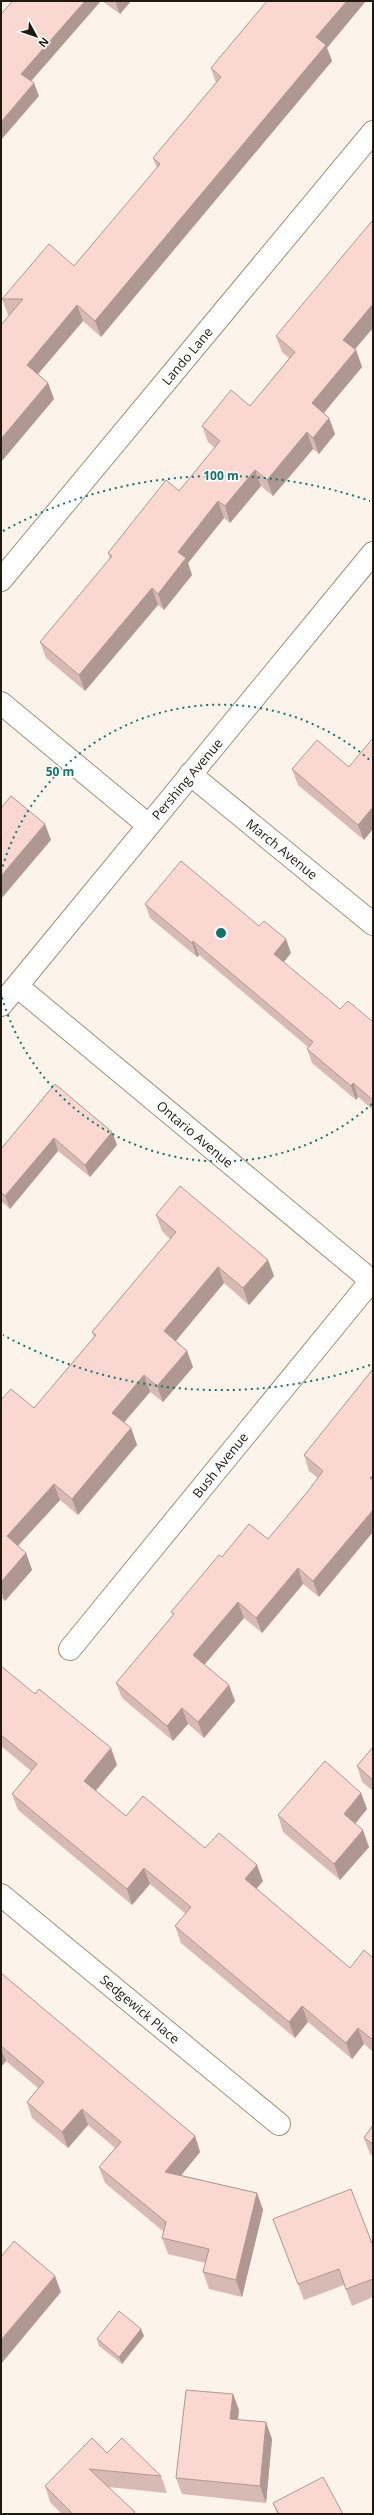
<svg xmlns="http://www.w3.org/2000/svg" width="374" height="2515" viewBox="0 0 374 2515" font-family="'Open Sans',sans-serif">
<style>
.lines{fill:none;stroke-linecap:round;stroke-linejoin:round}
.street-casing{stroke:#a29079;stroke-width:24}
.secondary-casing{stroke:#a29079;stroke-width:24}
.street{stroke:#fff;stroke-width:22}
.secondary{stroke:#fff;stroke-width:22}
.wall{fill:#d7bab4}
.shaded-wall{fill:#af9792}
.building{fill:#fad8d1;stroke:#af9792}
.ring{fill:none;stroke:#0f766e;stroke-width:2;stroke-dasharray:2 4}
.labels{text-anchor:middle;stroke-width:3.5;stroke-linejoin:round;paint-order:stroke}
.street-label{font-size:13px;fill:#201910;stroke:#fff}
.centre{fill:#0f766e;stroke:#fff;stroke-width:2}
.ring-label{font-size:12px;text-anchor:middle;font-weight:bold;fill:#0f766e;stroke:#fff;stroke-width:3.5;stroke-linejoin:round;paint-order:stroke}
</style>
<rect width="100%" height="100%" fill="#fcf4ea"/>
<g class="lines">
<defs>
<g id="street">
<polyline points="1,580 373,132"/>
<polyline points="1,703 148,825"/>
<polyline points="190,774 373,924"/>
<polyline points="17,986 373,1282"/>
<polyline points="70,1649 371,1281"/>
<polyline points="1,1895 279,2124"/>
</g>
<polyline id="secondary" points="1,1005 373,553"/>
</defs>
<use href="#street" class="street-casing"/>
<use href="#secondary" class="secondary-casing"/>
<use href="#street" class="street"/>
<use href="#secondary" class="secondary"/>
</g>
<g class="wall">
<polygon points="102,1 131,1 120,14"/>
<polygon points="327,48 332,61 101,337 83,321 38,374 48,383 54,399 1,462 10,315 8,315 2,299 74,266 157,168 153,158 216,83 211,68"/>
<polygon points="373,222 373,328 355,349 356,350 362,367 323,413 329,418 335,434 319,454 313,449 273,496 261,486 230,523 224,518 188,563 192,575 164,610 158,605 85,691 46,658 40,642 110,559 108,553 179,491 215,448 208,442 202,426 250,406 289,358 282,352 276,336"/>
<polygon points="349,767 364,840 298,785 292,769"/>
<polygon points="145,904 291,953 283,962 340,1009 373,1022 373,1110 358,1097 356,1100 312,1063 307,1049 308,1047 199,955 197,957 150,918"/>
<polygon points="55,1084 112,1132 117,1145 90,1177 58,1151 10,1209 1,1201 1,1149"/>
<polygon points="156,1215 268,1260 274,1276 249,1305 224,1283 175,1341 187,1351 193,1367 163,1402 150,1392 124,1423 131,1428 137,1445 78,1515 60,1500 18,1546 26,1553 32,1570 5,1601 1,1598 1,1400 34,1408 94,1337 92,1332 170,1239 162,1231"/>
<polygon points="373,1369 319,1597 303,1584 262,1633 244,1618 204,1665 229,1685 235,1701 204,1738 188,1724 173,1741 122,1698 116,1683 173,1615 171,1612 222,1557 268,1539 309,1490 318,1478 309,1471 304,1455"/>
<polygon points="1,1666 117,1765 96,1791 126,1816 205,1848 263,1881 256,1889 350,1968 373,1958 373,2052 364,2044 352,2059 308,2022 295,2038 181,1943 175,1926 186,1914 150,1884 132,1905 18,1810 12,1794 31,1771 1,1746"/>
<polygon points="373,1747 373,1791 362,1782 357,1766"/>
<polygon points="361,1793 367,1809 355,1824 369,1847 340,1880 283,1832 278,1815"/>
<polygon points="1,1973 195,2136 200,2152 181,2175 257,2193 263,2210 242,2297 209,2289 203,2272 206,2263 168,2254 162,2238 164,2232 105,2183 99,2167 115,2148 88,2125 68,2148 32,2118 27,2102 38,2088 6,2061 1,2067"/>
<polygon points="373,2125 373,2156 370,2154 364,2138"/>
<polygon points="273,2219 373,2246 373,2297 352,2306 344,2285 304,2300"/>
<polygon points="144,2336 122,2364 99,2346 97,2339"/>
<polygon points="233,2394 239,2410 238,2420 272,2439 266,2503 182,2494 176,2478"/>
<polygon points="107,2453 161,2476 167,2493 108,2487 135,2514 62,2514 50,2502 45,2486"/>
<polygon points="273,2503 343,2514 277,2514"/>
</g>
<g class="shaded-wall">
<polygon points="85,1 101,1 26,87 21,74"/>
<polygon points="115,1 131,1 120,14"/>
<polygon points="347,1 366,1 327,48 332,61 101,337 95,321 316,37"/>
<polygon points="34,83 39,96 1,140 1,122"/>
<polygon points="373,304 373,328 349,356 343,340"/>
<polygon points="77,305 83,321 32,381 27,365"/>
<polygon points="356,350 362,367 318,420 312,403"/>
<polygon points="48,383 54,399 1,462 1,439"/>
<polygon points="329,418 335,434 319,454 313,438"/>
<polygon points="307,432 313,449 273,496 267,480"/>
<polygon points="255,470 261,486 230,523 225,506"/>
<polygon points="218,501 224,518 188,563 192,575 164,610 158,594 178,552"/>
<polygon points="152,588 158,605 85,691 79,675"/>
<polygon points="373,807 373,829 364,840 358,825"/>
<polygon points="45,824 51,840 1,899 1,876"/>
<polygon points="286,939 291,953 279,968 274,954"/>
<polygon points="193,941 199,955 197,957 192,943"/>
<polygon points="353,1083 358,1097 356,1100 351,1086"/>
<polygon points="112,1132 117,1145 90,1177 85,1165"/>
<polygon points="54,1138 58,1151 10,1209 5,1196"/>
<polygon points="268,1260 274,1276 249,1305 243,1288"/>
<polygon points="218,1267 224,1283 170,1348 164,1331"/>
<polygon points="187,1351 193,1367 163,1402 157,1386"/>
<polygon points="144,1375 150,1392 118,1429 112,1413"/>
<polygon points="131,1428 137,1445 78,1515 72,1499"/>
<polygon points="373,1475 373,1486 370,1478"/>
<polygon points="54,1484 60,1500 12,1552 7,1536"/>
<polygon points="373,1510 373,1532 319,1597 313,1581"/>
<polygon points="26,1553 32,1570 5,1601 1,1591 1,1582"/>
<polygon points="298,1568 303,1584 262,1633 256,1618"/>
<polygon points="238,1602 244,1618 199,1671 193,1655"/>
<polygon points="229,1685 235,1701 204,1738 198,1722"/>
<polygon points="182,1708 188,1724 173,1741 167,1726"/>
<polygon points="111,1748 117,1765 90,1797 84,1781"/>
<polygon points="361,1793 367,1809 350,1830 344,1814"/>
<polygon points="363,1830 369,1847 340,1880 334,1864"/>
<polygon points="257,1865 263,1881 250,1896 245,1879"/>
<polygon points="144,1868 150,1884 132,1905 127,1889"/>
<polygon points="302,2006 308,2022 295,2038 289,2022"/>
<polygon points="358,2028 364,2044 352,2059 346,2043"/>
<polygon points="1,2049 6,2061 1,2067"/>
<polygon points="82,2109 88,2125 68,2148 62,2132"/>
<polygon points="195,2136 200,2152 171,2188 165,2172"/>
<polygon points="257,2193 263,2210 242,2297 236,2280"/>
<polygon points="55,2276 61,2292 1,2364 1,2340"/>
<polygon points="141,2329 144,2336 122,2364 119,2357"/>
<polygon points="233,2394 239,2410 236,2435 230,2419"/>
<polygon points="266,2422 272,2439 266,2503 260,2486"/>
</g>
<g class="building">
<polygon points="13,1 85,1 21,74 34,83 1,122 1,14"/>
<polygon points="267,1 347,1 316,37 326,45 95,321 77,305 27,365 48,383 1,439 1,325 23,299 2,299 49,244 74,266 160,164 153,158 221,77 211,68"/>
<polygon points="372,221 373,222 373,304 343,340 356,350 312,403 329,418 313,438 307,432 267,480 255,470 225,506 218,501 178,552 186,558 158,594 152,588 79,675 40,642 112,556 108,553 166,480 179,491 220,441 202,426 231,390 250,406 295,352 276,336"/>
<polygon points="373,738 373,807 358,825 292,769 317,740 349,767"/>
<polygon points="11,796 45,824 1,876 1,808"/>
<polygon points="181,861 259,926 264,921 286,939 274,954 340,1009 348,1001 373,1022 373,1100 353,1083 351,1086 307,1049 313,1042 193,941 192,943 145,904"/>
<polygon points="55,1084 112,1132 85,1165 54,1138 5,1196 1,1192 1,1149"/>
<polygon points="180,1186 268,1260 243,1288 218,1267 164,1331 187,1351 157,1386 144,1375 112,1413 131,1428 72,1499 54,1484 7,1536 26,1553 1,1582 1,1400 11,1389 34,1408 96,1335 92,1332 176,1232 156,1215"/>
<polygon points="373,1369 373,1475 370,1478 373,1480 373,1510 313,1581 298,1568 256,1618 238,1602 193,1655 229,1685 198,1722 182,1708 167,1726 116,1683 174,1614 171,1612 219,1555 222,1557 249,1524 268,1539 309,1490 323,1471 304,1455"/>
<polygon points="1,1666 35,1694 39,1689 111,1748 84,1781 126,1816 143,1796 205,1848 219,1833 257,1865 245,1879 350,1968 364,1950 373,1958 373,2040 358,2028 346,2043 302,2006 289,2022 175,1926 191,1907 144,1868 127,1889 12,1794 37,1764 1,1735"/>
<polygon points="373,1747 373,1780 357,1766"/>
<polygon points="325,1761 361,1793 344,1814 363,1830 334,1864 278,1815"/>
<polygon points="1,1973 195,2136 165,2172 257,2193 236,2280 203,2272 209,2249 162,2238 166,2222 99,2167 121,2142 82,2109 62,2132 27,2102 44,2082 1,2046"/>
<polygon points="373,2125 373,2144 364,2138"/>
<polygon points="351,2189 373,2246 373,2279 346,2289 339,2269 298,2284 273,2219"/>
<polygon points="14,2241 55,2276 1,2340 1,2257"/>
<polygon points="119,2311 141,2329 119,2357 97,2339"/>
<polygon points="186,2390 233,2394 230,2419 266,2422 260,2486 176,2478"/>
<polygon points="92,2438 107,2453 122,2438 161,2476 89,2469 135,2512 133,2514 73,2514 45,2486"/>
<polygon points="323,2477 343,2514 279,2514 273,2503"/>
</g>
<g class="ring">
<path d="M372 1104A228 228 0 0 1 1 994M1 872A228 228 0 0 1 372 762"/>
<path d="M370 1365A457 457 0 0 1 3 1335M3 531A457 457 0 0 1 370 501"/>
</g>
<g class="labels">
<g class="street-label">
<text transform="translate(187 356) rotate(-50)" y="5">Lando Lane</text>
<text transform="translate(187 779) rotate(-50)" y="5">Pershing Avenue</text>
<text transform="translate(282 849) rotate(39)" y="5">March Avenue</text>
<text transform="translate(195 1134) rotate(40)" y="5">Ontario Avenue</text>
<text transform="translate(220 1465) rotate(-51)" y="5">Bush Avenue</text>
<text transform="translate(140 2009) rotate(40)" y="5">Sedgewick Place</text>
</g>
</g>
<circle cx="221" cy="933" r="6" class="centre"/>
<g class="ring-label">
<text x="221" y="480">100 m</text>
<text x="60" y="776">50 m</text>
</g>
<rect width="374" height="2515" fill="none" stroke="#201910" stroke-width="4"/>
<g transform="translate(36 36) rotate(130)" stroke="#ffffff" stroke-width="3" paint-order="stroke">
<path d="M0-3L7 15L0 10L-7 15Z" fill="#201910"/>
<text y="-6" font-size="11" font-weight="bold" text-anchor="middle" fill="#201910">N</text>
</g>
</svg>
